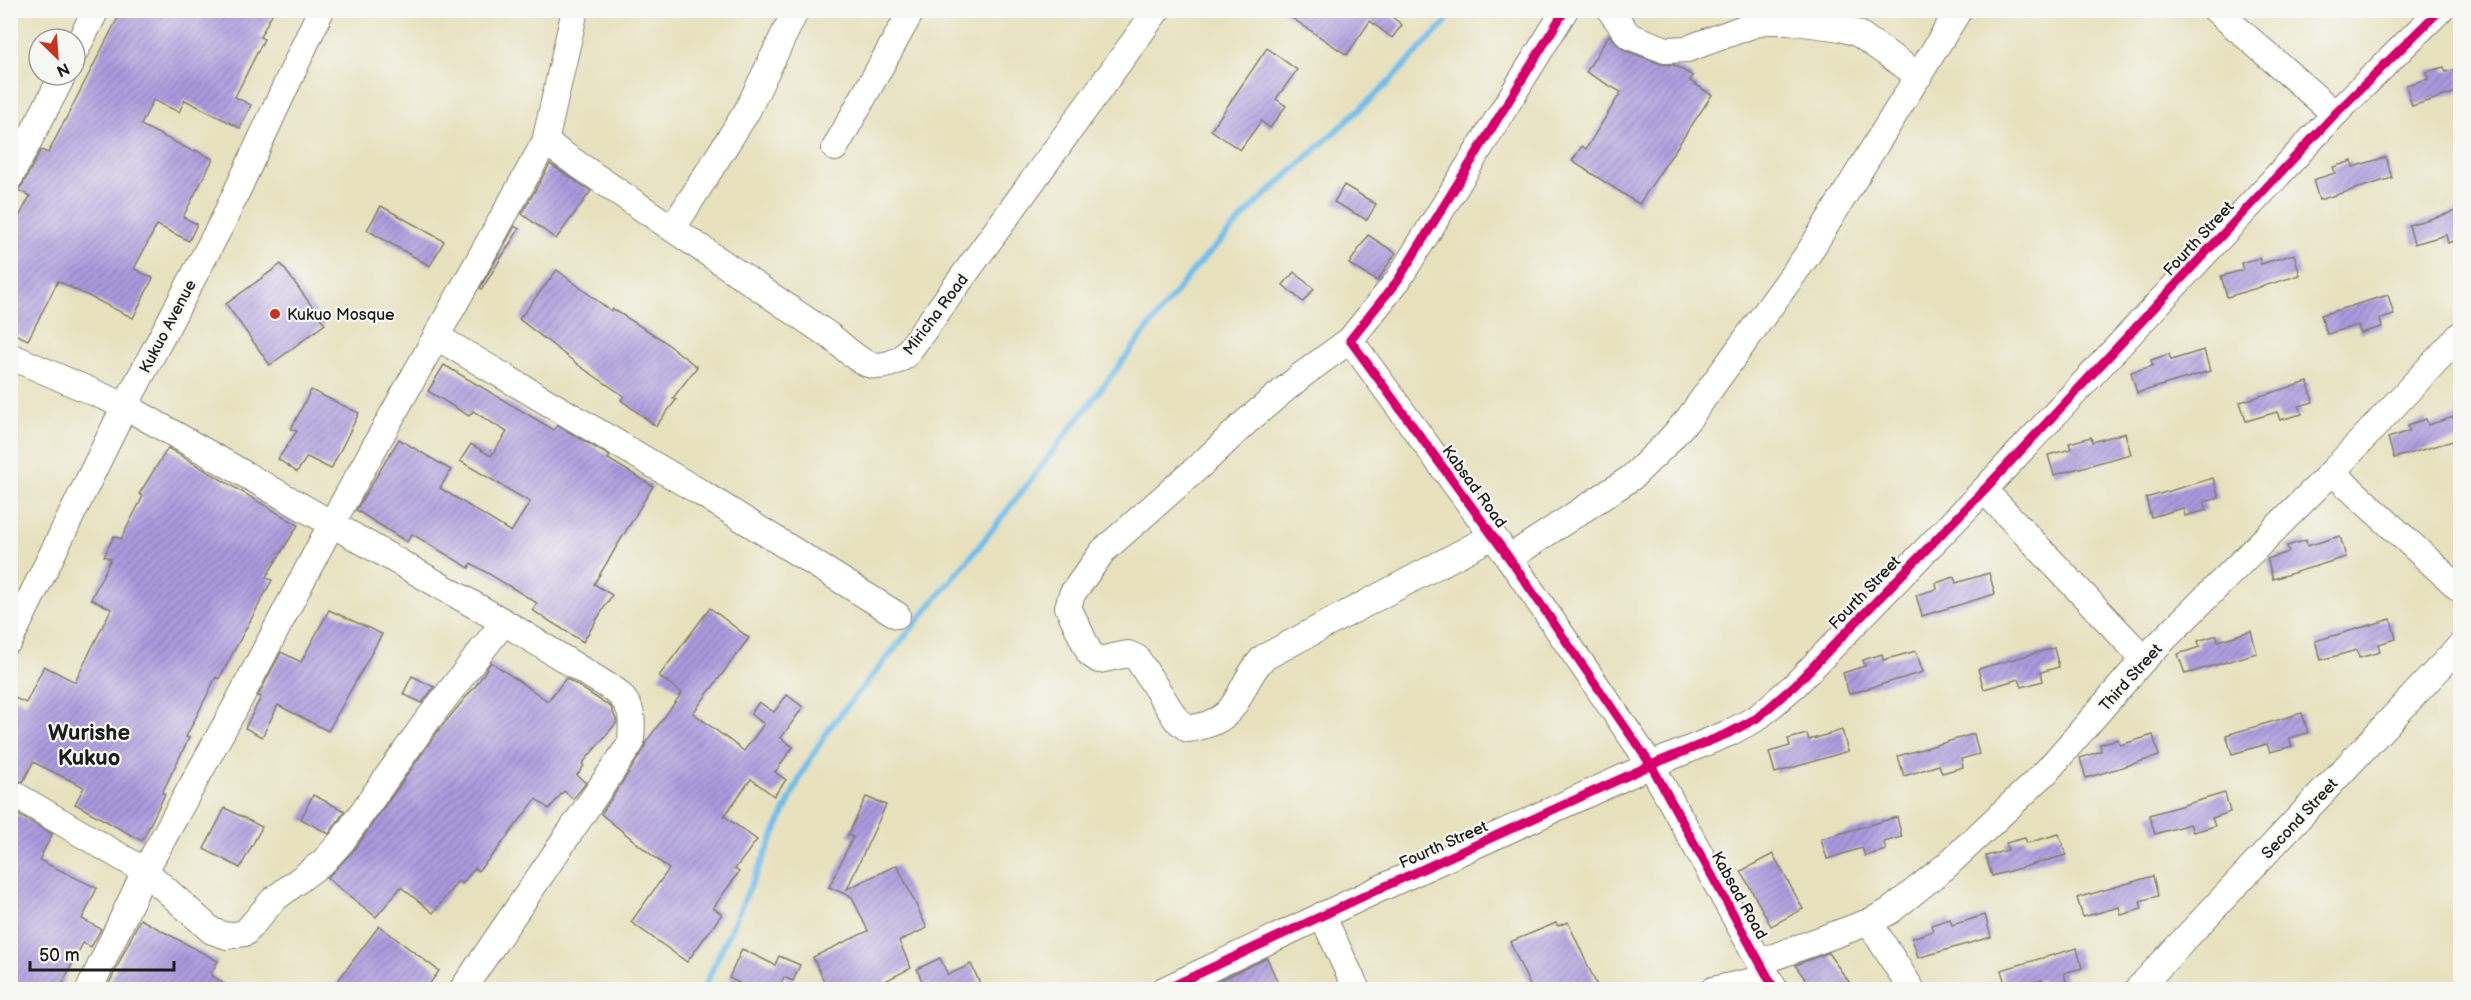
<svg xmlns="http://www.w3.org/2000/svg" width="2471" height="1000" viewBox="0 0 2471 1000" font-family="'Balsamiq Sans',sans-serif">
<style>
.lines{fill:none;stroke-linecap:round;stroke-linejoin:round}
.stream{stroke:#71bdeb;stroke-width:6}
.building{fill:url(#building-hatch)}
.minor-casing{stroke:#827e6d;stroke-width:28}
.minor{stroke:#fff;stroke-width:26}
.cycleway-casing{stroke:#f6f6f2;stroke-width:13}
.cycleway{stroke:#d6006c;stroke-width:9}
.poi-dot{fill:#c8321e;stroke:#f6f6f2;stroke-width:2}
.labels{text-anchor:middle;stroke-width:4.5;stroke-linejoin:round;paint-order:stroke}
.street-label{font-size:16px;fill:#1c1c1c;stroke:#f6f6f2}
.poi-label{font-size:16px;fill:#1c1c1c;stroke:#f6f6f2;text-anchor:start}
.district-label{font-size:22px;font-weight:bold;fill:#1c1c1c;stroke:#f6f6f2}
</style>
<defs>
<pattern id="building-hatch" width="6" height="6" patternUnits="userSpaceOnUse" patternTransform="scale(1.5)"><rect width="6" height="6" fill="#ac9adf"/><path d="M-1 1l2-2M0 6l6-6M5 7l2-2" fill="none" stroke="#8b7db4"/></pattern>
</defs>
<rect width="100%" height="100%" fill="#f6f6f2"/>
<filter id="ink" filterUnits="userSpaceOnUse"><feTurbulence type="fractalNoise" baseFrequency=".0167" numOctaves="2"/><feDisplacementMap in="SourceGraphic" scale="12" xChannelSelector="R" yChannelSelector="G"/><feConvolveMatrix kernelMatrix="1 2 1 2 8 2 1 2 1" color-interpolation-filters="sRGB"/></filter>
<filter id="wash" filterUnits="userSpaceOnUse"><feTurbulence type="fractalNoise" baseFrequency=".008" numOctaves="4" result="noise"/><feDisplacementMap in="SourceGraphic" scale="24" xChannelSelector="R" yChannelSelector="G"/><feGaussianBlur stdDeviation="1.35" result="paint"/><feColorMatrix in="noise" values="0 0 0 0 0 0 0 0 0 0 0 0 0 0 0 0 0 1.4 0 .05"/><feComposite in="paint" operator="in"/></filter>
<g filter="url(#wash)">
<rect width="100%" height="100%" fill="#e7e1be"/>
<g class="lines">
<polyline class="stream" points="703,990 803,771 830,727 981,544 1194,269 1257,203 1386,85 1445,23 1453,10"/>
</g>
<g id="blocks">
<g class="building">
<polygon points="122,10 274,10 260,37 264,39 235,97 251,105 240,128 185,100 179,112 153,100 141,125 194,152 195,150 213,159 183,217 197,224 189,241 157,225 134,269 153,278 133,318 58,281 28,340 10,332 10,234 30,196 18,190 23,184 41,150 48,153"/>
<polygon points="1280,10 1384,10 1402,25 1392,38 1370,21 1347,55"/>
<polygon points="1609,35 1624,50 1661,64 1674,65 1693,76 1690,81 1712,95 1639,204 1572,161 1582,146 1586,149 1621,92 1586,72"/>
<polygon points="1267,48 1297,70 1276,99 1286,106 1270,128 1261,121 1240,150 1211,130"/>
<polygon points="2444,67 2446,72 2460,68 2460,91 2412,106 2406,85 2428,79 2426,72"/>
<polygon points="2386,157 2392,178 2319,200 2313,180 2335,173 2333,167 2352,161 2353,167"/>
<polygon points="550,164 591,191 556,239 522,214"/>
<polygon points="1344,185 1376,204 1367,220 1334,202"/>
<polygon points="381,206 444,241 430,266 367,230"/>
<polygon points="2460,210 2460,239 2448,243 2446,235 2414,244 2409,225"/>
<polygon points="515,226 519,229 482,289 480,288"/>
<polygon points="1368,235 1396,253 1377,281 1349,264"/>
<polygon points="2294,254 2300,275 2227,297 2221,276 2243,270 2241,263 2259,258 2261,264"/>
<polygon points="281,264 325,324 270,365 226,304"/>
<polygon points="557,270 611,311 613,309 661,339 697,367 673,398 676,400 656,426 621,400 624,396 581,367 519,319"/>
<polygon points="1294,272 1314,289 1303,302 1283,285"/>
<polygon points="2388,295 2394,315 2380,319 2382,327 2360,333 2358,325 2327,334 2321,315"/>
<polygon points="2204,350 2210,371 2137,393 2131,372 2153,366 2151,360 2169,354 2171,360"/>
<polygon points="444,365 554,430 557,425 610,456 608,459 653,486 594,584 612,595 583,642 532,610 537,603 471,563 469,568 412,534 407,542 356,510 399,439 451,470 440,488 511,532 530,502 460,461 471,444 491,456 507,432 473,411 469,416 428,391"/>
<polygon points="2308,382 2313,402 2299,406 2302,414 2280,420 2277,412 2246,421 2240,402"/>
<polygon points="311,390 359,413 331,469 307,457 297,472 278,459 297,431 291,429"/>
<polygon points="2460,415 2460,439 2394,458 2388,438 2409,431 2408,425 2426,419 2428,425"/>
<polygon points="2125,433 2131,454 2054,475 2048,455 2071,449 2069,443 2091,437 2092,442"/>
<polygon points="168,448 298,525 266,577 272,580 219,679 216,677 186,737 189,738 162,793 165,794 142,841 75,804 84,787 33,762 23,782 10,777 10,696 26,703 44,666 75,682 111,609 91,599 111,559 104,556 114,536 121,539 143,496 139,494"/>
<polygon points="2213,478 2219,498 2204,502 2207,510 2185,516 2183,508 2151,517 2146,498"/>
<polygon points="2340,536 2346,557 2273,579 2267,559 2289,552 2287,546 2306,540 2307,546"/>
<polygon points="1989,573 1995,594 1922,616 1916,595 1937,589 1936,583 1954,577 1956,583"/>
<polygon points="710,608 749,638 693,713 744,751 764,724 751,714 759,702 774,712 787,695 803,707 781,738 793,747 775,772 786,780 774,796 751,779 724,816 757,840 735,869 739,872 713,908 722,914 687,962 631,922 669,869 601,814 643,751 646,742 682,693 659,676"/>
<polygon points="329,610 382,634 328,731 278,705 262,737 245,728 261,697 258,696 281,652 301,662"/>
<polygon points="2391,619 2396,639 2378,644 2380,652 2359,658 2357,650 2321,660 2315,641"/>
<polygon points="2251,631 2257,653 2185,674 2178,654 2200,647 2198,641 2217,635 2218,641"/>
<polygon points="2054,648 2059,667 2041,672 2043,681 2022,687 2019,679 1984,689 1978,669"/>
<polygon points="1916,651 1923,672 1849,694 1843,673 1865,666 1863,660 1882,654 1883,660"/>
<polygon points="491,662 548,701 566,678 611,707 617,722 582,764 584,766 577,775 586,783 573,799 564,791 549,809 536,799 497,850 478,871 475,868 462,884 458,881 433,913 401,887 376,917 327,878 354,850 438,731 477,684"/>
<polygon points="412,676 434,687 422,703 403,694"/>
<polygon points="2302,713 2308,733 2289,738 2292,746 2270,752 2267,744 2232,754 2226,735"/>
<polygon points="1842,730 1848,751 1775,773 1769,752 1790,746 1788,739 1807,734 1809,740"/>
<polygon points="1974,734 1979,754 1961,759 1963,767 1942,773 1939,765 1904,776 1898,756"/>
<polygon points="2153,735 2159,756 2086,778 2080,758 2101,751 2100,744 2118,739 2120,745"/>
<polygon points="2225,793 2230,812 2212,818 2215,826 2193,832 2190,824 2155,834 2149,815"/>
<polygon points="313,795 345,811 329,834 301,819"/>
<polygon points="866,797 886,805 847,889 897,865 927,928 899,941 911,968 885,981 889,990 828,990 813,957 868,931 852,897 829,887 853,837 848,835"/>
<polygon points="225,808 262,827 240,868 204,849"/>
<polygon points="10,810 52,834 39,860 97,888 82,919 101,929 91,947 83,943 59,990 10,990"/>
<polygon points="1897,817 1902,837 1884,842 1886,850 1865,856 1862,848 1827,859 1821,839"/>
<polygon points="2059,834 2066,855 1992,876 1986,856 2008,850 2006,843 2025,838 2027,843"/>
<polygon points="1773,854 1803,909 1771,926 1741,871"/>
<polygon points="2153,876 2158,896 2140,901 2142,909 2121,915 2119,907 2083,917 2077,898"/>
<polygon points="1985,915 1991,937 1918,958 1912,938 1933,931 1931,925 1950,919 1952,925"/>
<polygon points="140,919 218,961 211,974 231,990 106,990"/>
<polygon points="1568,922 1599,990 1532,990 1510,942 1556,923 1558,926"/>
<polygon points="379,926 439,971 425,990 331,990"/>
<polygon points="2077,948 2082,968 2064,973 2066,981 2045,988 2042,980 2007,990 2001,970"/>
<polygon points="742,949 775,965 779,956 800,965 793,981 784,977 778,990 753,990 729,978"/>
<polygon points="1828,953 1855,990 1813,990 1795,965"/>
<polygon points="940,958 948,975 971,964 983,990 916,990 924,986 917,969"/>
<polygon points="1267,958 1281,990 1200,990"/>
</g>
</g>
</g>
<g filter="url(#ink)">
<use href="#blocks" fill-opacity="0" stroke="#827e6d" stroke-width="1.5"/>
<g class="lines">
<defs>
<g id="minor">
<polyline points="1565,10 1398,280 1350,340 1509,558 1651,765 1775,990"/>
<polyline points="1610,10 1629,36 1666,50 1687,49 1763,21 1789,21 1841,28 1859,34 1919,76"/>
<polyline points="2216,10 2335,114"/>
<polyline points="75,51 96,10"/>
<path d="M545,142L830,336C857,357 871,379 905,356L1157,10"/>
<polyline points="835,148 912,10"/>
<polyline points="10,177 63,75"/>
<polyline points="673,228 747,111 796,10"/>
<polyline points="437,337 698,491 897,615"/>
<path d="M1350,340L1302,375L1247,421L1205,461L1103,551L1072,594L1068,607L1090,654L1099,660L1128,654L1137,658L1176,719L1188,729C1245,720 1232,692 1263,658L1493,536"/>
<path d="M10,356L125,406L504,622L616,691C635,709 632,718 631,743L462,990"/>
<polyline points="2332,472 2460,589"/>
<polyline points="1984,490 2144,659"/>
<polyline points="1509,558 1631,478 1666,444 1689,418 1808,254 1959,10"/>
<polyline points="10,640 125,406 224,219 321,10"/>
<polyline points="10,792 145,871 212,931 227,936 245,933 273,900 324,861 342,841 426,722 504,622"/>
<polyline points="1322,915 1357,990"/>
<polyline points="1869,922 1912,990"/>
<polyline points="1760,962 1869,922 1890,911 1946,866 2046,772 2144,659 2332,472 2460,335"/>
<polyline points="89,990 145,871 237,704 332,523 545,142 575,10"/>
<polyline points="1164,990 1379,889 1651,765 1729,733 1757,718 1795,685 1984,490 2335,114 2440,10"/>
<polyline points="1713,990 1767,978"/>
<polyline points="2137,990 2460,646"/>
</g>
</defs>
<use href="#minor" class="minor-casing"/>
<use href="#minor" class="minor"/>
<defs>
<g id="cycleway">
<polyline points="1565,10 1398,280 1350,340 1509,558 1651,765 1775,990"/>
<polyline points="1164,990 1379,889 1651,765 1729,733 1757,718 1795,685 1984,490 2335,114 2440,10"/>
</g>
</defs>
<use href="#cycleway" class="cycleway-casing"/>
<use href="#cycleway" class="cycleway"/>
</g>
</g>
<circle class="poi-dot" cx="275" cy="314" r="6"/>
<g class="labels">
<g class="street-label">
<text transform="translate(2198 238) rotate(-47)" y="6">Fourth Street</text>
<text transform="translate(935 314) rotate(-53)" y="6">Miricha Road</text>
<text transform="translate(167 326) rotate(-62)" y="6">Kukuo Avenue</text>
<text transform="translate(1475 486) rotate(54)" y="6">Kabsad Road</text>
<text transform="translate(1864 592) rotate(-46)" y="6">Fourth Street</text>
<text transform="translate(2130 677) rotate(-48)" y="6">Third Street</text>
<text transform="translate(2299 818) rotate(-47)" y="6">Second Street</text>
<text transform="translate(1443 844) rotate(-24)" y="6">Fourth Street</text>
<text transform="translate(1740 895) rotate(61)" y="6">Kabsad Road</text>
</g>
<g class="poi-label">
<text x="287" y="320">Kukuo Mosque</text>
</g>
<g class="district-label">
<text x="89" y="740">Wurishe<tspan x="89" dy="25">Kukuo</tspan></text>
</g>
</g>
<rect width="2471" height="1000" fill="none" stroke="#f6f6f2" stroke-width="36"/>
<g transform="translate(57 57) rotate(155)"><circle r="28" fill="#f6f6f2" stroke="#9f9f9c" stroke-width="1.5"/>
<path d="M0-4.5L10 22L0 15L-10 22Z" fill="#c8321e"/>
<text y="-9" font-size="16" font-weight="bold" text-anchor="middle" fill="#1c1c1c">N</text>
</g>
<path d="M30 961v9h144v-9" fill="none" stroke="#1c1c1c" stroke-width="3"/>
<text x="39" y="961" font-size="18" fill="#1c1c1c" stroke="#f6f6f2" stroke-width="4.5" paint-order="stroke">50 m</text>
</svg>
